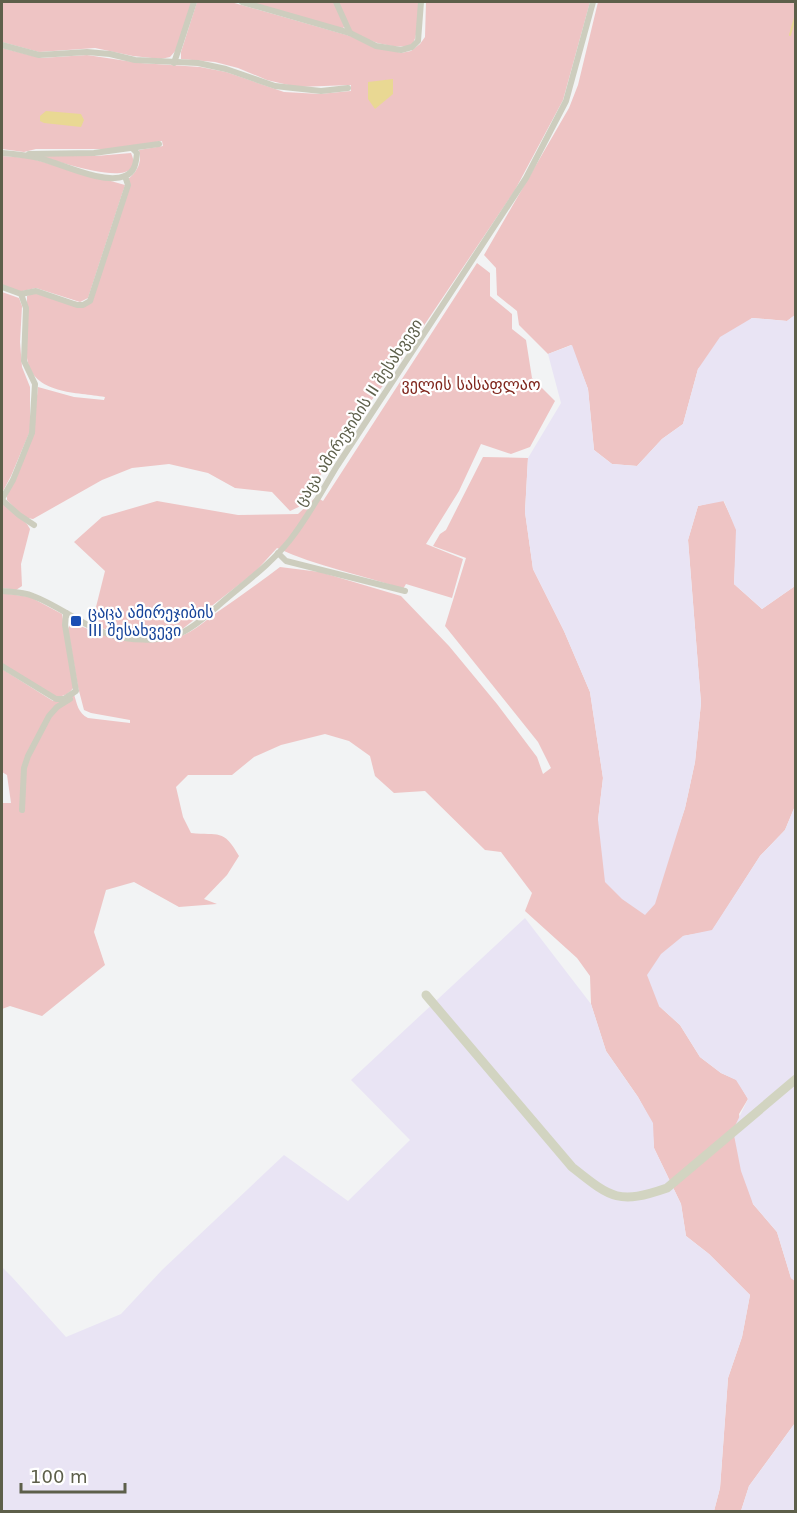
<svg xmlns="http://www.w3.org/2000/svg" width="797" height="1513" viewBox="0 0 797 1513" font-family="'DejaVu Sans','Noto Sans Georgian',sans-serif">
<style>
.green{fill:#eec4c4}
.sand{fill:#e9e4f4}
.water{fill:#e9d893}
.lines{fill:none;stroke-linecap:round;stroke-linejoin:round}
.stream{stroke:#e9d893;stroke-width:2}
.street{stroke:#cdcdbe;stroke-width:6}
.secondary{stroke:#d2d4c1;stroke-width:9}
.transit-dot{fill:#1a4fb4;stroke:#fff;stroke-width:2}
.labels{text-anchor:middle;stroke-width:4.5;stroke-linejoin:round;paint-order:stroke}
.park-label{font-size:16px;fill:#7f261c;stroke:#fff}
.street-label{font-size:16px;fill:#5d5f4a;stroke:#fff}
.transit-label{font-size:16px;fill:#164399;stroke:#fff;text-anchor:start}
</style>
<rect width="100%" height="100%" fill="#f2f3f4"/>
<g class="green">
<polygon points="2,2 193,2 177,49 170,57 161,59 133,56 95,48 39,52 2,42"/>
<path d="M197,2H231L350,36L401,53L411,51L420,44L425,37L426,2H590L563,100L515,190L388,379L343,437L303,505L290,511L272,492L235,488L208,473L169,464L132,468L102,480L33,519C21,518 15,508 7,500V496L32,439L38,387L74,397L104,400L105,397C78,392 32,395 27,358V296L33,293L88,304L128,179C138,171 142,162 139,150L163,146L162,141L111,149H36L24,152L2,149V48L41,58L87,55L140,63L200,67L226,72L284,92L320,94L351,91V85L297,87L267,80L238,68L215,62L181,59V52Z"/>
<polygon points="247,2 334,2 345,24 343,29"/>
<path d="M338,2H419C418,10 418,37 413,43C404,53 361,40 352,31C346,24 342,10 338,2Z"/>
<polygon points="598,2 795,2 795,315 787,321 752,318 698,369 683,424 662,439 637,466 612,464 594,450 588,389 571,345 548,354 519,325 517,311 497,295 496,268 484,255 569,108 578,85"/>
<path d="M131,153C150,195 52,159 39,156H96Z"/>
<polygon points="2,156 29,158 125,185 88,298 80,302 36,288 18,292 2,285"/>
<path d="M477,263L490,273V296L512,314V329L526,340L532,378L555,401L530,447L511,454L481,444L459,491L426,544L463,559L452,598L406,584L403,589C361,574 317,567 277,548L255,572L181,630L160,634L139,635L100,628L96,607L105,571L74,542L102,517L157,501L238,515L298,514L316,497L323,501Z"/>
<polygon points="2,292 19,298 22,306 20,342 22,367 30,387 30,431 11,476 2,493"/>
<path d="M483,457L528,458L525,512L533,569L564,631L590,692L603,778L598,820L663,873L685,808L695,762L701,703L688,540L698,506L723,500L737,530L734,584L762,609L795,586V806L785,830L760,856L712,931L683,936L659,1006L680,1025L700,1057L721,1073L737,1080L748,1099L739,1114L753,1204L777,1232L791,1278L795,1281V1423L749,1486L741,1511H714L720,1488L728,1378L742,1337L750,1295L709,1254L686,1236L681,1204L654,1148L652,1123L638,1097L606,1051L591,1004L590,976L577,958L525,911L532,893L501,852L485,850L425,791L394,793L375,776L370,756L349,741L325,734L281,745L254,757L232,775H188L176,787L183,817L191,833C219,836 223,828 239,856L227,875L204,899L217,904L179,907L134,882L106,890L94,932L105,965L42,1016L10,1006L2,1009V803H11L7,775L2,772V669L53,701L74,694C77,704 78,713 88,718L130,723V720L91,713L84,710L78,687L68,629L71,622C104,636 137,648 173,639C189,635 204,622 216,613C238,598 259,583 280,567L320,572L401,596L449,646L497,704L537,757L543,774L551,768L538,742L445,626L466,558L433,546L440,534L446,530Z"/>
<polygon points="2,503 27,524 30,529 21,564 22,586 16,590 2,588"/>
<path d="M2,593L30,597L62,614L74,686C71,693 63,697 56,697L2,664Z"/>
</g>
<g class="sand">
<polygon points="795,315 795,586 762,609 734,584 736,530 724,501 698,506 688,540 701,703 695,762 685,808 655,904 645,915 622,899 605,882 598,820 603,778 590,692 564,631 533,569 525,512 528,458 561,403 548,354 572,345 588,389 594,450 612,464 637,466 662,439 683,424 698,369 720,337 752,318 787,321"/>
<polygon points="795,806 795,1281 791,1278 777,1232 753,1204 741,1171 733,1130 748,1099 736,1080 721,1073 700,1057 680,1025 659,1006 647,975 661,954 683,936 712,930 760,856 785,830"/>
<polygon points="525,918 591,1004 606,1051 638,1097 653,1123 654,1148 681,1204 686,1236 709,1254 750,1295 742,1337 728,1378 720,1488 714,1511 2,1511 2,1267 11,1276 66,1337 121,1314 162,1270 284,1155 348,1201 410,1140 351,1080"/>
<polygon points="795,1423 795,1511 741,1511 749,1486"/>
</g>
<g class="water">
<polygon points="393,79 393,94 375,109 368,99 368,82"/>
<polygon points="46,111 81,114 84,120 81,127 44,123 40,121 40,116"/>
</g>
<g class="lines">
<polyline class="stream" points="790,35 796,14"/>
<g class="street">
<polyline points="242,2 350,33 376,46 401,50 412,47 418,41 421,2"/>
<polyline points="336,2 350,33"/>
<polyline points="2,45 39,55 87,52 110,54 135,60 198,63 226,69 275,86 293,88 321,91 348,88"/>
<polyline points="174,63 194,2"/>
<path d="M2,153C14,154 26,155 39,158C62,164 104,185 125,176C135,172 136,163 137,153L133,149"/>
<polyline points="29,154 94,153 159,144"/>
<polyline points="2,287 21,294 26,308 24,361 35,384 32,433 13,480 2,499"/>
<polyline points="21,294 36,291 77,305 83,305 90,301 128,185 125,176"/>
<polyline points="2,500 19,515 34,525"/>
<polyline points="278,553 286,561 405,591"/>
<path d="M2,591C12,592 23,592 33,596C60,606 82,626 111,635C129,640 156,642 174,636C191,630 206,616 219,605C243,584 270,565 290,540C308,517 322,491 337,466L526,178L566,101L593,2"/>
<polyline points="2,666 56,699 64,699 76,691 65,625 66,613"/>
<polyline points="22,810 24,768 28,756 49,716 57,707 70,699"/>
</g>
<path class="secondary" d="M426,995L572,1167C611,1198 618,1205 667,1188L796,1079"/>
</g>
<rect class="transit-dot" x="70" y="615" width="12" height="12" rx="3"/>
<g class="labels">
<g class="park-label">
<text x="471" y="390">ველის სასაფლაო</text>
</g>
<g class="street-label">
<text transform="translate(358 412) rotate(-57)" y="6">ცაცა ამირეჯიბის II შესახვევი</text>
</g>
<g class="transit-label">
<text x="88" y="618">ცაცა ამირეჯიბის<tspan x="88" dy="18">III შესახვევი</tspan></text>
</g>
</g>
<rect width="797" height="1513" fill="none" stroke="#5d5f4a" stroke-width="6"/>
<path d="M21 1483v9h104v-9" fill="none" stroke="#5d5f4a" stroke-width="3"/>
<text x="30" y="1483" font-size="18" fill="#5d5f4a" stroke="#ffffff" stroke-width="4.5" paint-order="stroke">100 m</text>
</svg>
